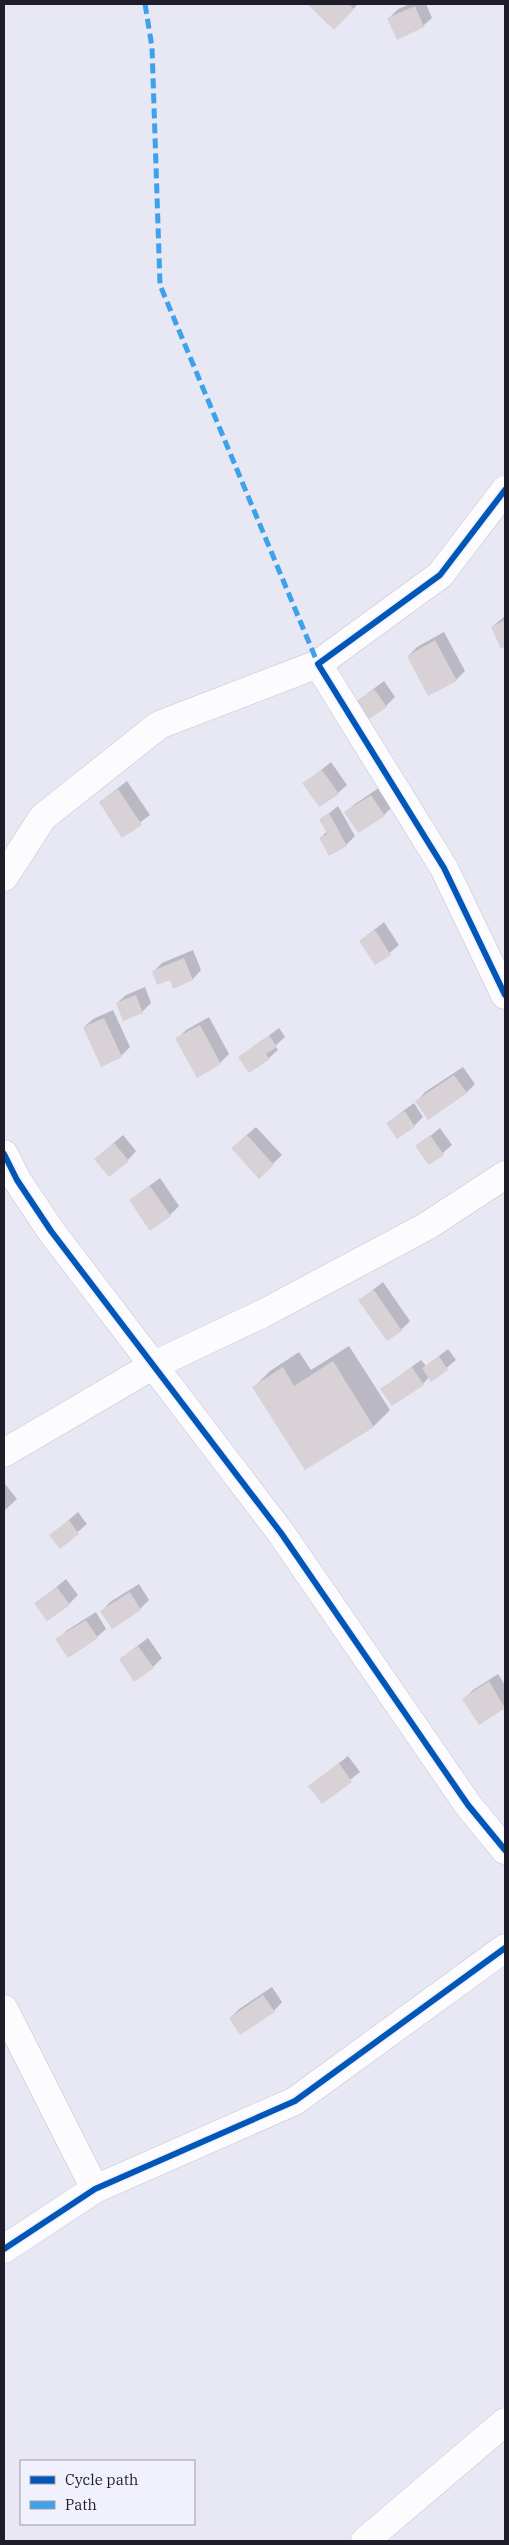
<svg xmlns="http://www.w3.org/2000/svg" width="509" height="2545" viewBox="0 0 509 2545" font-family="'IBM Plex Serif',serif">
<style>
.shadow{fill:#0003}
.building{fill:#d8d1d6}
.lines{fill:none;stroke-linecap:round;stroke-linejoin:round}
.street-casing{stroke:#c5c4cf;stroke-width:29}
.street{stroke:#fcfbfd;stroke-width:28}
.quiet{stroke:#3da2eb;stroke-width:5;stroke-dasharray:10 5;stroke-linecap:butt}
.cycleway-casing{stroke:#f1f0fd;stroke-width:9}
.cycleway{stroke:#0057b8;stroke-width:6}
</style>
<rect width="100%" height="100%" fill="#e8e7f4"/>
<g class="shadow">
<polygon points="309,4 358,4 334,28"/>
<polygon points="410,4 426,4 432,18 423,26 389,18 398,9"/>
<polygon points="505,616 505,645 502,647 492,627"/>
<polygon points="444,632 465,671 456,680 408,656 417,647"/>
<polygon points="384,681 395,697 386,706 352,705"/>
<polygon points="331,762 347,785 338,793 304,784"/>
<polygon points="127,781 150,815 122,836 100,802"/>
<polygon points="380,787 393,806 384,815 346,812 355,804"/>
<polygon points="338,806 355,836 346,845 320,839 327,831 321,820"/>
<polygon points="384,922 399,945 376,964 360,941"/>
<polygon points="193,950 201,970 193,979 170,978 153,972 162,963"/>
<polygon points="145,987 151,1003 142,1012 117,1003 126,995"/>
<polygon points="113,1010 130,1047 121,1056 84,1027 93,1019"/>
<polygon points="209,1017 229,1054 220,1063 177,1039 186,1030"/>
<polygon points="279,1028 285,1037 275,1046 278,1050 269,1058 240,1057"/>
<polygon points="463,1067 475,1084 466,1093 417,1101 425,1092"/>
<polygon points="414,1103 423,1117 414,1126 387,1123"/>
<polygon points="256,1127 282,1155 259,1177 242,1139"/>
<polygon points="440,1128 452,1145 430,1164 417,1147"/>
<polygon points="123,1135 136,1151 128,1160 95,1159"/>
<polygon points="160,1178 179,1206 170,1215 130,1200"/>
<polygon points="383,1282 410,1321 401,1330 360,1300"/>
<polygon points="349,1346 390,1410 374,1426 305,1468 254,1387 270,1371 299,1352 311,1370"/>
<polygon points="448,1349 456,1360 432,1380 429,1377 423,1384 382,1389 421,1360 426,1366"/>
<polygon points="5,1484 17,1499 4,1511 4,1485"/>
<polygon points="78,1512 87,1524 60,1547 51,1535"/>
<polygon points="66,1579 78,1595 69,1604 36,1604"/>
<polygon points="139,1584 149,1600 140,1609 112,1627 102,1611 110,1602"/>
<polygon points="96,1612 106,1629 97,1637 57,1640 66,1631"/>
<polygon points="148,1638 162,1658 153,1667 120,1659"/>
<polygon points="498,1674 505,1685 505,1706 479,1723 464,1699 473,1690"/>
<polygon points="348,1756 360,1772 322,1802 310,1786"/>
<polygon points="272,1987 282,2002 274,2011 230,2018 239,2009"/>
</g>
<g class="building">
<polygon points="307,4 348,4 354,9 334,30"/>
<polygon points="415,6 424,27 397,40 387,18"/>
<polygon points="505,620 505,647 501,649 491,627"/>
<polygon points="435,640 457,681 428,696 407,656"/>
<polygon points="374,689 387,707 363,723 351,705"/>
<polygon points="322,770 339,794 319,807 302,783"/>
<polygon points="118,789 142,825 122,838 99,802"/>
<polygon points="371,795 385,816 358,833 344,812"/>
<polygon points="329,813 347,846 329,856 319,838 327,834 319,819"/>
<polygon points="375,930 391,955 375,965 359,941"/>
<polygon points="184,958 193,980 173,989 170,980 157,985 152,971"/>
<polygon points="136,995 143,1013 123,1021 116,1003"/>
<polygon points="104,1018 122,1057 101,1067 83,1027"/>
<polygon points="200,1025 221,1064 197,1078 175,1038"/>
<polygon points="269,1035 277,1047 266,1054 270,1059 249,1073 238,1057"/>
<polygon points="454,1075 467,1093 428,1120 415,1101"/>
<polygon points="405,1111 415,1127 397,1139 386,1123"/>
<polygon points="247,1135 274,1165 259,1179 231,1148"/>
<polygon points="430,1135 444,1155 429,1165 415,1146"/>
<polygon points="114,1143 129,1161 109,1177 94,1159"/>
<polygon points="150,1186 171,1216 150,1231 129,1200"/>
<polygon points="374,1290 402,1331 387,1341 358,1300"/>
<polygon points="439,1356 448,1370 431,1382 422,1368"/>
<polygon points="333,1361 374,1427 305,1470 252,1387 283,1367 294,1386"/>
<polygon points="412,1367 424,1385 392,1406 380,1389"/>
<polygon points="69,1520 79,1534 60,1549 49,1535"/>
<polygon points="57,1587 70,1605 47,1621 34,1603"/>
<polygon points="130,1592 141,1610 112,1629 100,1611"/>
<polygon points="86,1620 98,1638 68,1658 55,1639"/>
<polygon points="138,1646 154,1668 134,1682 119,1659"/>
<polygon points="489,1681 505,1708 479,1725 462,1699"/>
<polygon points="339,1763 352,1782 322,1804 308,1786"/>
<polygon points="263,1995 275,2012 240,2035 229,2018"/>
</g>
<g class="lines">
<defs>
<g id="street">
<polyline points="505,490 440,575 318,664 444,868 505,995"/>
<polyline points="4,877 43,817 159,725 318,664"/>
<polyline points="4,1154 17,1180 51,1231 281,1533 468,1805 505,1850"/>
<polyline points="4,1453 152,1366 262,1314 427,1226 505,1175"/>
<polyline points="4,2009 95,2189"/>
<polyline points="4,2249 95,2189 295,2101 505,1948"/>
<polyline points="365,2541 505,2422"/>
</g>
</defs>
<use href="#street" class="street-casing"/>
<use href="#street" class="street"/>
<polyline class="quiet" points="145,4 152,47 160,285 318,664"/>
<defs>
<g id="cycleway">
<polyline points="505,490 440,575 318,664 444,868 505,995"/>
<polyline points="4,1154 17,1180 51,1231 281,1533 468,1805 505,1850"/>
<polyline points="4,2249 95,2189 295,2101 505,1948"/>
</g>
</defs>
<use href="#cycleway" class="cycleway-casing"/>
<use href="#cycleway" class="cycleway"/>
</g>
<rect width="509" height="2545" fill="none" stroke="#1f1d29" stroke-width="10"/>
<rect x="20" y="2460" width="175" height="65" fill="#f1f0fd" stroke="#9d9ca8"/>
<rect x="30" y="2476" width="25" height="8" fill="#0057b8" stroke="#9d9ca8"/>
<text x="65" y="2485" font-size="15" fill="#1f1d29">Cycle path</text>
<rect x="30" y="2501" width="25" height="8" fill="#3da2eb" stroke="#9d9ca8"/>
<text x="65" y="2510" font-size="15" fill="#1f1d29">Path</text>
</svg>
